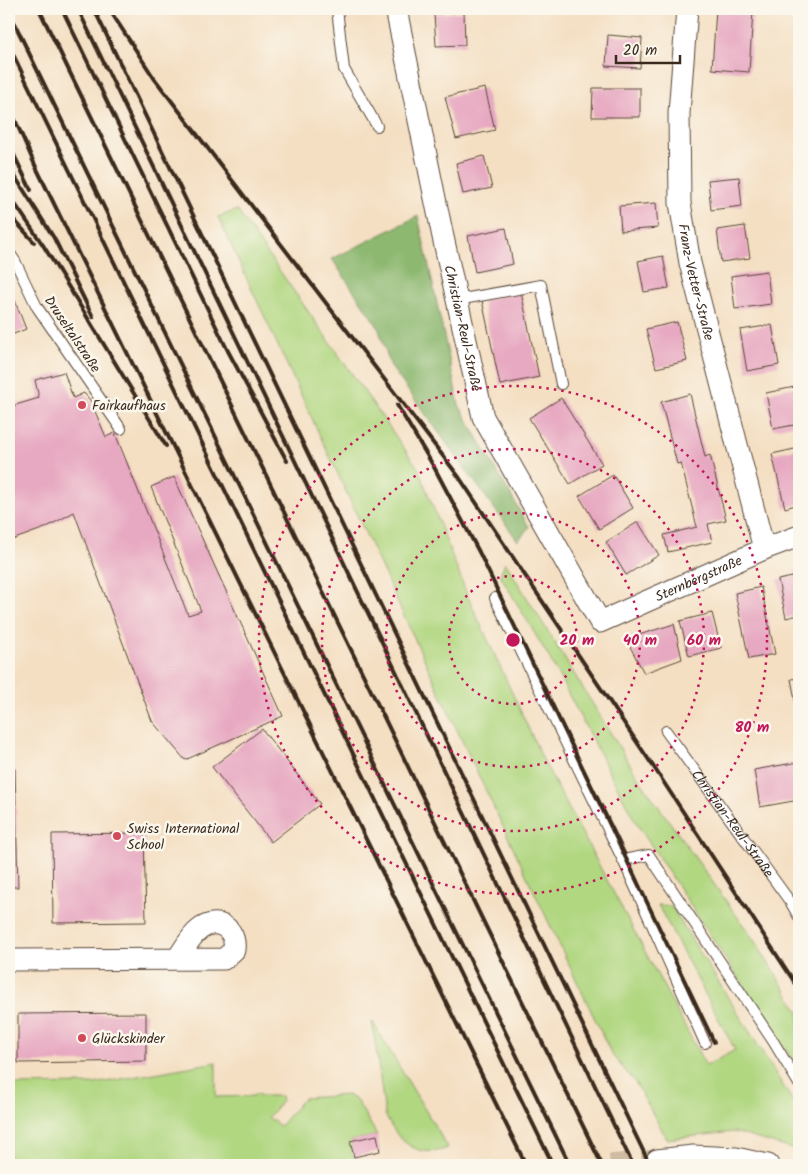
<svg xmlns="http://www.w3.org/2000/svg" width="808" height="1174" viewBox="0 0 808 1174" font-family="Kalam,sans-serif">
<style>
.green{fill:#b1d781;stroke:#768050}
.forest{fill:#8cb86f;stroke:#647146}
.building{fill:#e7a8c1}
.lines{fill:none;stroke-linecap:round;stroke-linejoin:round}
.minor-tunnel{stroke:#cfbba2;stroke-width:21;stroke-dasharray:21 11;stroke-linecap:butt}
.service-casing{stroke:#574537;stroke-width:12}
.minor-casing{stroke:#574537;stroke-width:23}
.service{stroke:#fff;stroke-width:10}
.minor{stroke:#fff;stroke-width:21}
.rail{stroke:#3b2a1e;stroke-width:4}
.ring{fill:none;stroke:#c2185b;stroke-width:2.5;stroke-dasharray:2.5 5}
.poi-dot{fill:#d1495b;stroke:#fbf7ec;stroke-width:2}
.labels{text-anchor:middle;stroke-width:5;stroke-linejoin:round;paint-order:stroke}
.street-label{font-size:14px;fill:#3b2a1e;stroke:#fbf7ec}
.poi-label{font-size:14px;fill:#3b2a1e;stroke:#fbf7ec;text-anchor:start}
.centre{fill:#c2185b;stroke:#fbf7ec;stroke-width:2.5}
.ring-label{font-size:15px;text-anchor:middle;font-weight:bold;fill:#c2185b;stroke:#fbf7ec;stroke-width:5;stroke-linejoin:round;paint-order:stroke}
</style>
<rect width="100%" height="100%" fill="#fbf7ec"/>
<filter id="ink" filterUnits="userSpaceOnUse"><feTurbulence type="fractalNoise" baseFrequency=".02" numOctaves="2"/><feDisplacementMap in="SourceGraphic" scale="10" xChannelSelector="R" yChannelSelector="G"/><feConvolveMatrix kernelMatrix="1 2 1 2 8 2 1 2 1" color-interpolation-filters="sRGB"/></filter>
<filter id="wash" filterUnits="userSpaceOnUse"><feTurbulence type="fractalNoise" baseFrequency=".0096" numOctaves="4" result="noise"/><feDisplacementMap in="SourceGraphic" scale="20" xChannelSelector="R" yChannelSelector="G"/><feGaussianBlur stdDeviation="1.12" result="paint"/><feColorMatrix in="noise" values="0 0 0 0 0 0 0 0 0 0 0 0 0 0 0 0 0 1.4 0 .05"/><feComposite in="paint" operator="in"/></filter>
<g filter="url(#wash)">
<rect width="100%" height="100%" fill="#f4dfc3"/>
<g class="green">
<polygon points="237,210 418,468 468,597 544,762 706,1066 735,1050 658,905 671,906 799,1111 799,1149 796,1150 734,1132 667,1139 635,1082 612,1055 466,749 218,217"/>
<polygon points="505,562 639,779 756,943 799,1012 799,1070 635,821 550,659 500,575"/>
<path d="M372,1021L448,1148C417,1160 396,1140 385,1114Z"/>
<polygon points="216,1062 216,1097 254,1096 256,1093 261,1096 281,1096 282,1101 268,1117 280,1126 304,1098 348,1095 357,1101 377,1135 351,1141 356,1165 9,1165 9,1085 94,1084"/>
</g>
<polygon class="forest" points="418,216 459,405 529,527 518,541 391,367 378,327 332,259"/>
<g id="blocks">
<g class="building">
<polygon points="716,9 753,11 749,72 712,69"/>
<polygon points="464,12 465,45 436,46 434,14"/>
<polygon points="608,35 642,38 640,68 606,66"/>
<polygon points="485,88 495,130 456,139 445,97"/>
<polygon points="593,88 640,88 640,117 592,117"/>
<polygon points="484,156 492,188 463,194 456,163"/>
<polygon points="739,177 742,206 711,210 708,180"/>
<polygon points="656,203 658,228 621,231 619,206"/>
<polygon points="745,226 750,258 721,262 717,230"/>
<polygon points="506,228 513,264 475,272 468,236"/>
<polygon points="663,256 669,288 644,292 638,261"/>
<polygon points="767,271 771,304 735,309 731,276"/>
<polygon points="9,286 26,329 9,336"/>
<polygon points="521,292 539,377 500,385 482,300"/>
<polygon points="677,322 687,361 656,368 646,329"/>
<polygon points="772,325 779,365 747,371 740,330"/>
<polygon points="64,372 73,398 84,393 90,400 106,437 115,433 188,615 201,611 151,487 174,477 283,716 185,760 152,721 74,512 45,528 9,541 9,407 39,398 35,380"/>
<polygon points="799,386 799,424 773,429 766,393"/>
<polygon points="690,394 705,457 710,455 726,520 708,524 712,542 668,552 664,535 697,527 681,463 677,464 661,402"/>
<polygon points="561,398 602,464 570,484 529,418"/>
<polygon points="799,448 799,504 785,508 772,454"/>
<polygon points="613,475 633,508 599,529 579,496"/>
<polygon points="638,522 659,555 626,575 606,542"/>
<polygon points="795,570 799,570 799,615 786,618 778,580 797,576"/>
<polygon points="761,587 775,654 749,659 735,593"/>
<polygon points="712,613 721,648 689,656 680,621"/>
<polygon points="674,624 682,659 644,673 626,639"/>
<polygon points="799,678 799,715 798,716 791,679"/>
<polygon points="262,729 320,804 271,842 212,767"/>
<polygon points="799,762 799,800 760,807 754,770"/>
<polygon points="9,769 15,769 18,887 9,887"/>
<polygon points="144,833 146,922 53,923 52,834"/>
<polygon points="146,1013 146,1061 18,1063 18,1014"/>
<polygon points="377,1135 380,1151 354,1157 350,1141"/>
</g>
</g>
</g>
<g filter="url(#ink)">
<use href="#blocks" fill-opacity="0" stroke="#574537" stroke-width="1"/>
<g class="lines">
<polyline class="minor-tunnel" points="610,1165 657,1160"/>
<defs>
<g id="service">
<polyline points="337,9 344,69 377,126"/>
<polyline points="9,252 15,261 37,307 121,429"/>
<polyline points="457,300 541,285 561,384"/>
<polyline points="495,598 623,860 649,855 773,1041 799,1084"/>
<path id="s1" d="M666,731L791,903L799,917"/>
<polyline points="623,860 705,1043"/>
</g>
<g id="minor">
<path id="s2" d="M396,9L443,237L483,417L600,622L764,549L799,536"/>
<path id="s3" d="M687,9L679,113L680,203L690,263L764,549"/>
<path d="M9,960L224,959L234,950C237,929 217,915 199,930C190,937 184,949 178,958"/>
<polyline points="657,1160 693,1156 736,1158 768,1165"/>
</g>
</defs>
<use href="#service" class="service-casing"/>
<use href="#minor" class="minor-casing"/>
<use href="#service" class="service"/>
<use href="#minor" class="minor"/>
<g class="rail">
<polyline points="39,9 602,1165"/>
<polyline points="62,9 228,351 287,461"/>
<polyline points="78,9 633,1165"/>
<polyline points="94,9 650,1165"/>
<polyline points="109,9 154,78 459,477 655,769 799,989"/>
<polyline points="9,12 570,1165"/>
<polyline points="9,46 553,1165"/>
<polyline points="9,106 34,163 526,1165"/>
<polyline points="9,145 31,190"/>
<polyline points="9,167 54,238 93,317"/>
<polyline points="9,195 43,245 166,446"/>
<polyline points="9,214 34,242"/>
<polyline points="397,405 434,467 479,552 714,1042"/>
</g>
</g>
</g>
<g class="ring">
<circle cx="513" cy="640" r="64"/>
<circle cx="513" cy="640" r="127"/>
<circle cx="513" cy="640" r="191"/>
<circle cx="513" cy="640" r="254"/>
</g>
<g class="poi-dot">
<circle cx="82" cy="405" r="5"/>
<circle cx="117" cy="836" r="5"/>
<circle cx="82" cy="1038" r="5"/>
</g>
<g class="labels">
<g class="street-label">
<text dy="5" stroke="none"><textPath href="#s3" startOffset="275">Franz-Vetter-Straße</textPath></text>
<text dy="5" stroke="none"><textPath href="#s2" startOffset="326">Christian-Reul-Straße</textPath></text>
<text transform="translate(73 334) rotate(56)" y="5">Druseltalstraße</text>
<text dy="5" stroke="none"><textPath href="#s2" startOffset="761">Sternbergstraße</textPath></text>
<text dy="5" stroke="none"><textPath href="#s1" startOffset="114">Christian-Reul-Straße</textPath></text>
</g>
<g class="poi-label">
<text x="92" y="410">Fairkaufhaus</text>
<text x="127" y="833">Swiss International<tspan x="127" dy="16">School</tspan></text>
<text x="92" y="1043">Glückskinder</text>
</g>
</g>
<circle cx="513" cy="640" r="8" class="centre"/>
<g class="ring-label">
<text x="577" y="645">20 m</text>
<text x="640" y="645">40 m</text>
<text x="704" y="645">60 m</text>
<text x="752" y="732">80 m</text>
</g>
<rect width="808" height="1174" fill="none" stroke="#fbf7ec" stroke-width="30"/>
<path d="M616 55v8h64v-8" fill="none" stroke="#3b2a1e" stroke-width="2.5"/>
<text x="623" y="55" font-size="15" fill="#3b2a1e" stroke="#fbf7ec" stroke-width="4" paint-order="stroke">20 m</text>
</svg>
